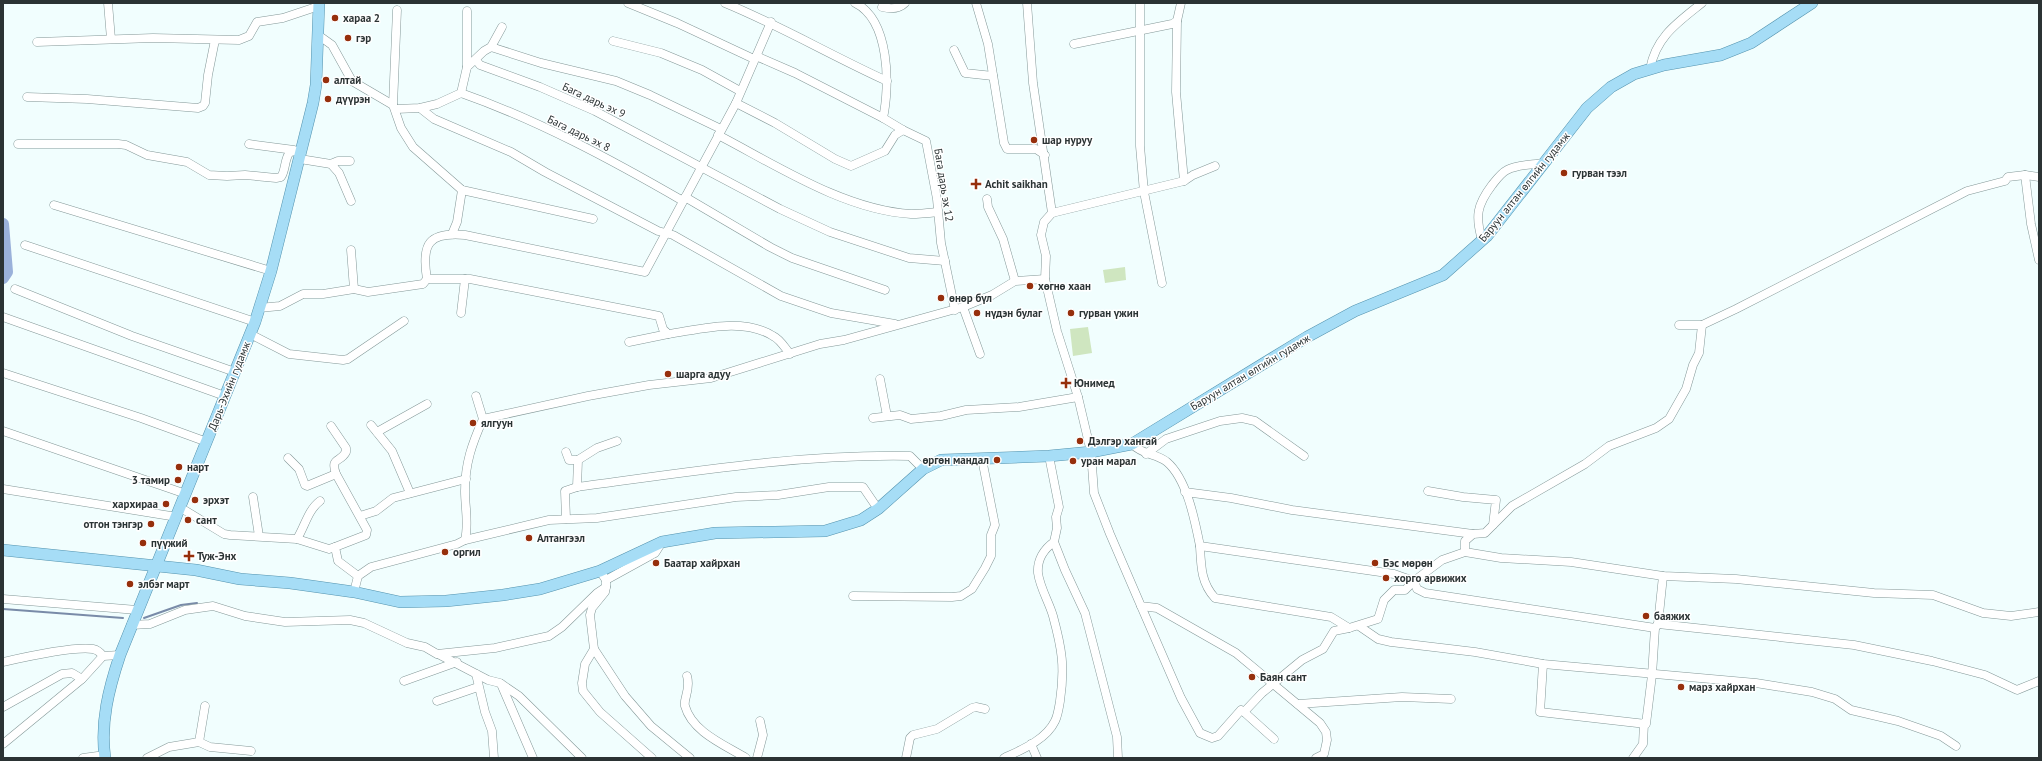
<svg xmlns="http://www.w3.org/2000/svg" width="2042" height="761" viewBox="0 0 2042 761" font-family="'PT Sans',sans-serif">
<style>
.green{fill:#cfe6c0}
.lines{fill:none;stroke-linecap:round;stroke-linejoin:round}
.stream{stroke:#798ba8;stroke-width:2}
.river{stroke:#9ab1da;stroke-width:12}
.minor-casing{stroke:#849898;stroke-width:9}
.major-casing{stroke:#5493ae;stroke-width:12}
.minor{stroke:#fff;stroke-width:8}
.major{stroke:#a6ddf6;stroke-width:11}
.poi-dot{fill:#962f0c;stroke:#fff;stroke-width:1.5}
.labels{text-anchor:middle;stroke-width:3;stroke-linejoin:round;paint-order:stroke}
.poi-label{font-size:11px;font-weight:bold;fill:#2b3334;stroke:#fff;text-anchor:start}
.street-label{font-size:11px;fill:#2b3334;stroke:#fff}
</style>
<rect width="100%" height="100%" fill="#f1fefe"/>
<g class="green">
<polygon points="1125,267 1126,280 1105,283 1103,270"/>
<polygon points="1088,327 1092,353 1073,356 1070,329"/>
</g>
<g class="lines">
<g class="stream">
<polyline points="3,609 123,618"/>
<polyline points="144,618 181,605 197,603"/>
</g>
<polyline class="river" points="3,224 7,272 3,278"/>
<defs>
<g id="minor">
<polyline points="108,3 111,39"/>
<polyline points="628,3 677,23 754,59"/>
<path d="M725,3C781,26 832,56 887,81"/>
<path d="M855,3C890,20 890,86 883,118L903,130L926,141L937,199L941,243L955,310"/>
<polyline points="976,3 988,44 1004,143 1007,149 1036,149 1045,155"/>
<polyline points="1027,3 1033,83 1052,213"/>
<polyline points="1140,3 1140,146 1144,192 1162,283"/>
<path d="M882,7C890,9 899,9 905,3"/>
<polyline points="467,11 467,67"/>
<polyline points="1177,21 1176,92 1184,181"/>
<polyline points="318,35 332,45 352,81 393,105 401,128 413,147 462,190 593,219"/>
<polyline points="613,41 661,53 702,70 740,91"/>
<polyline points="37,42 153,38 239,40 249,36 257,22 283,18 319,6"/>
<polyline points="1074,44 1172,24 1177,21 1181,3"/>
<polyline points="491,47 541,63 616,81 650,95 721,129"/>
<polyline points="954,50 965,73 993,76"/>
<polyline points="756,56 795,73 883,118"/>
<polyline points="476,60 480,65 540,87 595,111 780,209 830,232 909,258 945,261"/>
<path d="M1650,69C1656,37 1677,23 1702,3"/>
<path d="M461,93C538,120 612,160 683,201"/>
<polyline points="27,97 87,99 198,108 203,106 205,103 208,75 215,40"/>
<polyline points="736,103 775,123 835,159 851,166 885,151 895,135 903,130"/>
<polyline points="393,105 397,10"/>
<polyline points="420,108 434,119 511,152 545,172 658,231 673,235 781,296 831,313 895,324"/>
<polyline points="396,109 420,108 437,104 461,93 467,67 484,51 491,47 502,27"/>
<path d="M718,135C776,165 844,210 911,214C920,214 929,213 938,212"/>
<path d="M18,144H118L126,145L147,155L187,162L209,175L227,176L245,175L276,178L281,177C286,170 284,159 290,152L302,150"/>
<polyline points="249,144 294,150"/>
<polyline points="300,159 331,164 338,161 350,161"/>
<polyline points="331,164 339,173 351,201"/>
<polyline points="1215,166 1193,175 1184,181 1052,213 1044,222 1041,235 1046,256 1045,279 1057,331 1078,397 1091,452 1094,493 1110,534 1141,606 1157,608 1236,653 1320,723 1326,732 1327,740 1324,754 1316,758"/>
<polyline points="2025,175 2031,224 2039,260"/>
<polyline points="685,197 770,247 792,258 885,290"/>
<polyline points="987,199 988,207 1003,239 1015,281"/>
<polyline points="54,205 271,271"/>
<polyline points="452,234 457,222 462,190"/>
<path d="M1482,240C1475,216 1477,205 1492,185C1496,180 1501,173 1507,170C1518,164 1532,165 1544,163"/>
<polyline points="25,245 255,322"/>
<polyline points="351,250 354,289"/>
<path d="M427,279H470L659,316L663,329L668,334C702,329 743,317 773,336C780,339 785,348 790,354"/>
<polyline points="15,289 132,336 235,372"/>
<polyline points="963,307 980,354"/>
<path d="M259,308L280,306L303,294H323L354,289L368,292L423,284L427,279C421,243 429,232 465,235L645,272L736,103L771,22"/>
<polyline points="461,313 465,279"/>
<polyline points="3,317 225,396"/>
<polyline points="1679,325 1702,325 1736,309 1967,191 2005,181 2008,177 2025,175 2039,177"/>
<polyline points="250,334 289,354 343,360 348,359 404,321"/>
<polyline points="629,342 668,334"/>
<polyline points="3,373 141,418 207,442"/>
<polyline points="880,379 887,416"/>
<polyline points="476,396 483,419"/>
<polyline points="873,418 900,415 911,419 941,416 966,410 1019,407 1078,397"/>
<polyline points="371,425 392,451 410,493"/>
<path d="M331,426L346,448V452C340,463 330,457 336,474L367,530L366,535L335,547L338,561L358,576"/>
<polyline points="3,431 186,494"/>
<polyline points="377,432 427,404"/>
<path d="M1132,444C1144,456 1156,453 1167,462C1187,479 1195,521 1200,546L1394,574L1414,581L1417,589L1425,593L1655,628L1658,624L1854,645L1932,661L1985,675L2017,690L2039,681"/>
<polyline points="566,452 569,460 578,460"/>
<polyline points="1146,454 1166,439 1220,421 1242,418 1255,421 1304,456"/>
<polyline points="288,458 299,469 305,485 307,486 336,474"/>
<polyline points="577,487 578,460 597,448 617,441"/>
<polyline points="3,489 177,517"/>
<polyline points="1428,491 1463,497 1496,500 1493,525 1485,533 1473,534 1465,541 1465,552"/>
<polyline points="1185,492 1231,498 1292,510 1473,534"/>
<polyline points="253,497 259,536"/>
<polyline points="181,508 224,534 230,535 297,539 329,549 335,547"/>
<polyline points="360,516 376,511 393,498 466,479"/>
<path d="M566,519L565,491L577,487C688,472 798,454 910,456L923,469"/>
<polyline points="1493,525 1512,506 1585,464 1609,446 1656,428 1669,419 1686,389 1693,365 1699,353 1702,325"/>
<path d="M297,539C305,526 308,510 320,501"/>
<polyline points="465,540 549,520 597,518 736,497 778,495 829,487 863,487 878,509"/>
<polyline points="1054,542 1065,570 1085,613 1117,737 1118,758"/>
<path d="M1200,546C1201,566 1201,583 1215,598L1331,617L1349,628L1378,619L1384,600L1394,590H1405L1414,581L1442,560L1465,552L1501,558L1571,562L1663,576L1736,579L1874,593L1933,595L1983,613L2011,616L2039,612"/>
<polyline points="606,580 655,553 662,542"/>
<polyline points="606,587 605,592 592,608 590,615 594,649 585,664 582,683 583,691 600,712 652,758"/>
<path d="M354,592L358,576L371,567L457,544L465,540C469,523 465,508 465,491C465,463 472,444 483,419L588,396L649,385L711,378L820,344L844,340L963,307L992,295L1015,281L1045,279"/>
<polyline points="853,596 952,597 961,596 972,589 985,568 991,556 991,535 995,525 982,459"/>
<polyline points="3,599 137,610"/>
<polyline points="1141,606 1181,698 1200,733 1212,738 1218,736 1241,710 1244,712 1262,693 1302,660 1323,649 1334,631 1349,628"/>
<polyline points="1658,624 1663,576"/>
<polyline points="131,625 150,624 185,610 213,606 245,616 285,622 350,620 364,623 407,643 425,647 437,654 495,648 549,636 562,627 597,593 606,587 606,580 600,571"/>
<polyline points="1359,626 1378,639 1391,642 1475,652 1543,664 1756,683 1812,692 1835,699 1851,710 1898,721 1941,736 1956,746"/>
<polyline points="594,649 625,696 651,726 690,758"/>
<polyline points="438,654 488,680 500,683 519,696 582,758"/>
<path d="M3,662C25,657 73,646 93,649C98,650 100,652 103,656L120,655"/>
<polyline points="1543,664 1540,712 1646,724 1652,675 1655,628"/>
<polyline points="476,674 485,712 492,731 494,758"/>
<path d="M687,676C691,690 683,699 685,706C692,732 725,745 746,758"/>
<polyline points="404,681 457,662"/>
<polyline points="501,684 533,758"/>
<polyline points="437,701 478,687"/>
<polyline points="1298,704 1402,697 1451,699"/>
<polyline points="3,707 62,674 72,673 82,679"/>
<polyline points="1244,712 1274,739"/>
<polyline points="199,742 210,747 251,751"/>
<polyline points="3,744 82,679 103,656"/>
<polyline points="1031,744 1037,758"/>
<polyline points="83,758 105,755"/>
<polyline points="147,758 169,747 199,742 205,706"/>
<polyline points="757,758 763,735 760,721"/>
<polyline points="906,758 910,738 913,735 937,729 972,708 976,707 985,709"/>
<path d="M1004,758C1021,750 1046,740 1055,721C1058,715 1059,707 1060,701C1065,667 1062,649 1053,616C1049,602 1040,588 1038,573C1037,560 1044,549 1054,542L1057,528L1056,517L1059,507L1049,456"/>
<polyline points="1633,758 1643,744 1644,723"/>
</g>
<g id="major">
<polyline points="3,550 196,570 240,579 290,583 354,592 400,602 446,601 503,595 540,589 600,571 662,542 715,533 825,531 861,520 878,509 923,469 941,460 1049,456 1091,452 1132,444 1307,337 1355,311 1443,275 1487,236 1587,108 1611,87 1634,74 1664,65 1721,55 1751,43 1812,3"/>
<path d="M105,758C100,722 109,688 120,655L255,322L271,271L313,103L316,85L319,3"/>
</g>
</defs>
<use href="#minor" class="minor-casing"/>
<use href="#major" class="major-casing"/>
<use href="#minor" class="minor"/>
<use href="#major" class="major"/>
</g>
<g class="poi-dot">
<circle cx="335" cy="18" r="4"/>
<circle cx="348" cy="38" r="4"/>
<circle cx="326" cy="80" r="4"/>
<circle cx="328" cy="99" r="4"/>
<circle cx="1034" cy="140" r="4"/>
<circle cx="1564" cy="173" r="4"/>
<path d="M974 178h4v4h4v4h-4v4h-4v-4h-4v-4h4z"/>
<circle cx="1030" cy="286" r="4"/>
<circle cx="941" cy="298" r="4"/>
<circle cx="977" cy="313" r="4"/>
<circle cx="1071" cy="313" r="4"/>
<circle cx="668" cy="374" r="4"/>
<path d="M1064 377h4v4h4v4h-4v4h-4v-4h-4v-4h4z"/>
<circle cx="473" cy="423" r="4"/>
<circle cx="1080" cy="441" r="4"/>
<circle cx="997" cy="460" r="4"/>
<circle cx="1073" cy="461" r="4"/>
<circle cx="179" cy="467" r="4"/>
<circle cx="178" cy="480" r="4"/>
<circle cx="195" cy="500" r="4"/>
<circle cx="166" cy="504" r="4"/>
<circle cx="188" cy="520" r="4"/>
<circle cx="151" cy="524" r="4"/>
<circle cx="529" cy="538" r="4"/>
<circle cx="143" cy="543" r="4"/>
<circle cx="445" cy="552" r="4"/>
<path d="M187 550h4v4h4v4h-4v4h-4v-4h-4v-4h4z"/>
<circle cx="656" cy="563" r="4"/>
<circle cx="1375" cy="563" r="4"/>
<circle cx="1386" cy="578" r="4"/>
<circle cx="130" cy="584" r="4"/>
<circle cx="1646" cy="616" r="4"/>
<circle cx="1252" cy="677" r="4"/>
<circle cx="1681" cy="687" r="4"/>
</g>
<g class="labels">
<g class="poi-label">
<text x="343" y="22">хараа 2</text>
<text x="356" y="42">гэр</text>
<text x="334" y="84">алтай</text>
<text x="336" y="103">дүүрэн</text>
<text x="1042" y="144">шар нуруу</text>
<text x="1572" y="177">гурван тээл</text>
<text x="985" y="188">Achit saikhan</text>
<text x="1038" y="290">хөгнө хаан</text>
<text x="949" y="302">өнөр бүл</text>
<text x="985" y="317">нүдэн булаг</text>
<text x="1079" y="317">гурван үжин</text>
<text x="676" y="378">шарга адуу</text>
<text x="1074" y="387">Юнимед</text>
<text x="481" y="427">ялгуун</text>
<text x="1088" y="445">Дэлгэр хангай</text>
<text x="989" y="464" text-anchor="end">өргөн мандал</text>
<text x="1081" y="465">уран марал</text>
<text x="187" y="471">нарт</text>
<text x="170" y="484" text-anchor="end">3 тамир</text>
<text x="203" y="504">эрхэт</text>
<text x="158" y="508" text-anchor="end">хархираа</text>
<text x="196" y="524">сант</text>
<text x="143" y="528" text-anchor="end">отгон тэнгэр</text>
<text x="537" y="542">Алтангээл</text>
<text x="151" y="547">пүүжий</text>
<text x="453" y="556">оргил</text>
<text x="197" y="560">Туж-Энх</text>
<text x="664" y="567">Баатар хайрхан</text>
<text x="1383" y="567">Бэс мөрөн</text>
<text x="1394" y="582">хорго арвижих</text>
<text x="138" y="588">элбэг март</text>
<text x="1654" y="620">баяжих</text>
<text x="1260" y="681">Баян сант</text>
<text x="1689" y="691">марз хайрхан</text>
</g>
<g class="street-label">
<text transform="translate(594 100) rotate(25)" y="4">Бага дарь эх 9</text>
<text transform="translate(579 133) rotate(26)" y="4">Бага дарь эх 8</text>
<text transform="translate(944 185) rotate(81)" y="4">Бага дарь эх 12</text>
<text transform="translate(1524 187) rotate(-51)" y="4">Баруун алтан өлгийн гудамж</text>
<text transform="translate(1250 372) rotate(-31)" y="4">Баруун алтан өлгийн гудамж</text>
<text transform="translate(229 386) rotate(-68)" y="4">Дарь-Эхийн гудамж</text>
</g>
</g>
<rect width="2042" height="761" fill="none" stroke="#2b3334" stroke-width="8"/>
</svg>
